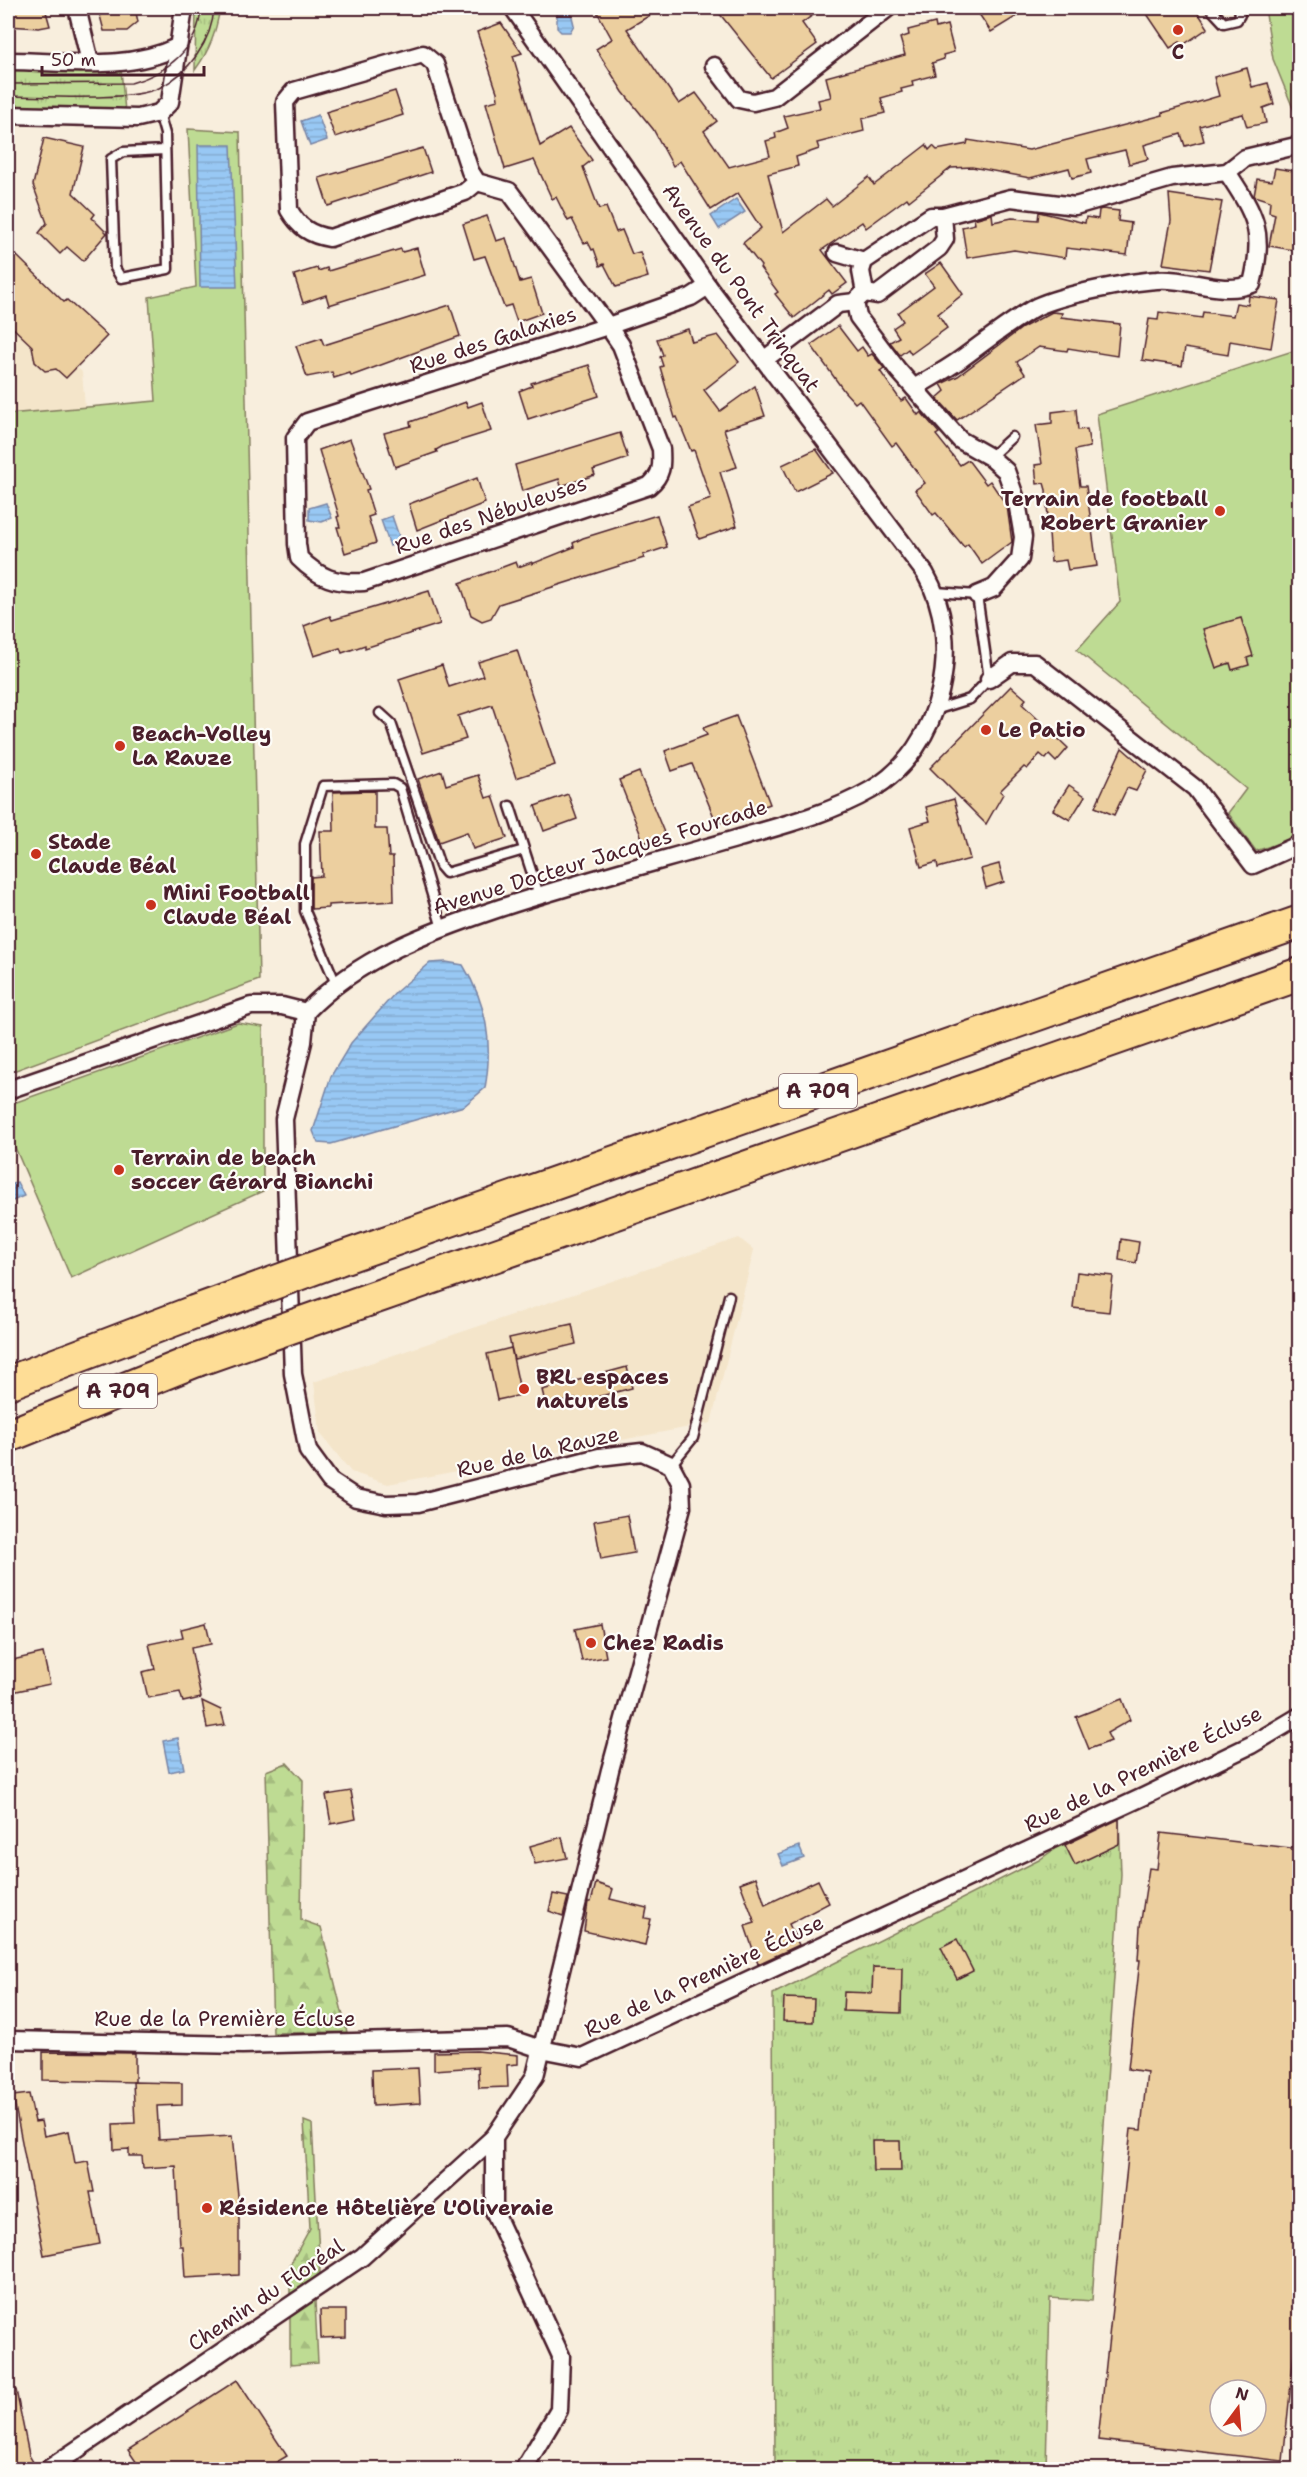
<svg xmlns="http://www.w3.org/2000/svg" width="1307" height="2477" viewBox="0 0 1307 2477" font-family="'Shantell Sans',sans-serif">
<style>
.built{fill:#f4e5ca}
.grass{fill:url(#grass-tufts);stroke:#847d5f;stroke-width:1.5}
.forest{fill:url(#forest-firs);stroke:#847d5f;stroke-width:1.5}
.garden{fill:#bedb93;stroke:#847d5f;stroke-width:1.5}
.water{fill:url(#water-rules);stroke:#7984a4;stroke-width:1.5}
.building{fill:#eccf9f;stroke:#4a1f2b;stroke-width:1.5;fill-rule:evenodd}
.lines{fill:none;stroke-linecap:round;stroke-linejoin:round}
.lane-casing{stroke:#4a1f2b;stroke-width:13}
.street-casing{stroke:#4a1f2b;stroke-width:21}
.highway-casing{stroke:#4a1f2b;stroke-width:36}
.lane{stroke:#fdfcf7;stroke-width:8}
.street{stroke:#fdfcf7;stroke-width:16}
.highway{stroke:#fedd96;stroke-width:32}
.tram{stroke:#4a1f2b;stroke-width:1.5}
.highway-bridge-casing{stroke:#4a1f2b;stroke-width:36;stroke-linecap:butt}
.highway-bridge{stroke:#fedd96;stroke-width:32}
.poi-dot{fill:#c8321e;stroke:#fdfcf7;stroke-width:2}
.labels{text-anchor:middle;stroke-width:4.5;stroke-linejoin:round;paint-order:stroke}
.shield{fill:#fdfcf7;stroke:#806168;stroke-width:1.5}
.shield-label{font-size:20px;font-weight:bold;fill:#4a1f2b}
.poi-label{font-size:21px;font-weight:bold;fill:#4a1f2b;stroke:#fdfcf7;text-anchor:start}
.street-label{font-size:21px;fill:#4a1f2b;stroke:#fdfcf7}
</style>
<defs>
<pattern id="grass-tufts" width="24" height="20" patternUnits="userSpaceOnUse" patternTransform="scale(1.5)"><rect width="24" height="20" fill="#bedb93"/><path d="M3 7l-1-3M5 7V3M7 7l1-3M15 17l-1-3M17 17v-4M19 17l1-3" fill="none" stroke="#a5bc7f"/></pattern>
<pattern id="forest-firs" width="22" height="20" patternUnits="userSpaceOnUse" patternTransform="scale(1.5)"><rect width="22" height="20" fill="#bedb93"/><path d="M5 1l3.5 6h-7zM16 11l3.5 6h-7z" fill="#a5bc7f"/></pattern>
<pattern id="water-rules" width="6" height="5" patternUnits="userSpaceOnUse" patternTransform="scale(1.5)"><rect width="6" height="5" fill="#98c8f4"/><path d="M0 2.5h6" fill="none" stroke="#84abd1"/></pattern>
</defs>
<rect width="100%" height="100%" fill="#f8eedd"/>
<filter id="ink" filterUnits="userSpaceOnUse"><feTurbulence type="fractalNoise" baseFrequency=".0167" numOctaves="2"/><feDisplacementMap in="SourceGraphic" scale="12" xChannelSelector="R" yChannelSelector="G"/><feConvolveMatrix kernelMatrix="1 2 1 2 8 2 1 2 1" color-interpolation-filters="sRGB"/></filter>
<g filter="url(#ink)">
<g class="built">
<polygon points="8,304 82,372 85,407 8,414"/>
<polygon points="739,1238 754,1250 711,1423 388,1484 351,1472 320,1433 314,1382"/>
</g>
<g class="grass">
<path d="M196,8H220C216,32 210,50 195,70Z"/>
<polygon points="8,68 121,70 125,111 8,108"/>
<polygon points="1119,1819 1121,1874 1092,2301 1050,2298 1046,2469 775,2469 773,1994 1039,1860 1056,1848"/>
</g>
<g class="forest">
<polygon points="287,1763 303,1780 301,1920 321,1927 347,2032 273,2033 266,1771"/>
<polygon points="304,2121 312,2124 320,2273 315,2302 318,2363 290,2365 290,2265 310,2228"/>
</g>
<g class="garden">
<polygon points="1265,8 1299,8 1299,123 1273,59"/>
<polygon points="188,129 240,132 259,980 8,1073 8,414 156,401 149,297 196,287"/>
<polygon points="1299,349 1299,836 1256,851 1228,813 1246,789 1077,650 1120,602 1097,414"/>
<polygon points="238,1023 263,1027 263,1191 71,1278 8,1131 8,1105"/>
</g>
<g class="water">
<polygon points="557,8 570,8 574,25 570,32 561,32 557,28"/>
<polygon points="318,115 327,140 310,146 301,121"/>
<polygon points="198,145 231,145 237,287 200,287"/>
<polygon points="736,199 745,212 719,229 711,216"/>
<polygon points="326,503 332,518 322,522 309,520 309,508"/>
<polygon points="392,516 401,542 390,546 381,520"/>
<path d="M446,962L463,965C487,1004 493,1043 485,1088L464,1106L331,1144L318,1143L313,1131L331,1076L351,1043L396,992L430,963Z"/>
<polygon points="17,1182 24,1196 8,1203 8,1186"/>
<polygon points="178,1738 184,1769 169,1772 163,1741"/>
<polygon points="799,1846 804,1858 783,1866 778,1854"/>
</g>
<g class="building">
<polygon points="8,8 45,8 50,26 39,28 8,26"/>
<polygon points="98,8 135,8 138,22 127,31 104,31"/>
<polygon points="595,8 662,8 627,29 679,104 696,93 717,121 704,131 729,167 770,156 766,141 776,138 775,133 788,128 784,116 820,108 818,100 831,97 826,77 905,55 900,38 909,35 908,30 935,23 936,28 947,25 954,52 943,55 944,59 932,63 935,75 912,81 913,86 901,89 902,92 881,98 885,113 862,119 864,131 817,143 819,149 796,157 798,166 768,174 783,232 826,199 832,206 869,177 874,185 926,145 929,150 933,146 937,150 967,144 968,140 1029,150 1163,115 1162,113 1219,96 1214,77 1247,68 1252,87 1268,83 1274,104 1263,108 1266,123 1247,127 1243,114 1226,118 1200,126 1204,141 1185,146 1181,134 1144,145 1148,159 1129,164 1125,150 1087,159 1091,173 1072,178 1069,168 1030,178 972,167 951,168 909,201 907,198 866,228 862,222 822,250 847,283 832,294 829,290 794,318 775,294 778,292 760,268 761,266 743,243 761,228 738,193 711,210 680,161 673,166 653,129 623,92 596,49 612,39"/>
<polygon points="715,8 823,8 802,23 817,44 771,78"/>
<polygon points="975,8 1030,8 991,32"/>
<polygon points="1143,8 1195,8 1208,28 1183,45 1180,42 1170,48"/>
<polygon points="501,23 522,53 513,56 540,146 569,128 592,160 583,167 599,209 606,207 616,232 622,230 632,254 640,252 648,277 616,287 604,264 600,266 594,249 592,250 588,242 584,243 572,219 568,221 556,197 552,199 534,160 505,169 486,103 498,100 497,92 477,32"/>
<polygon points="395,91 403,115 335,137 326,112"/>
<polygon points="44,138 84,147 73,193 95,214 92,218 107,233 83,261 67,247 60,254 39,233 47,223 33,185"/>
<polygon points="423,148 431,172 328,206 319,178"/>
<polygon points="1275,168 1299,172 1293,216 1299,218 1299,251 1269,246 1275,214 1269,212 1270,201 1254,196 1257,179 1272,181"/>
<polygon points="1169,194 1222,202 1209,270 1163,264 1171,221"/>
<polygon points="1102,209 1119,211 1118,221 1131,223 1127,255 1066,248 1065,258 1014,250 967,258 962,227 975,224 974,219 992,214 993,222 1012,218 1038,220 1039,212 1085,223 1086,217 1098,219 1099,210"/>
<polygon points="487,216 496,241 506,238 520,282 531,279 542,313 517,322 511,305 504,307 485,256 474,259 463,224"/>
<polygon points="417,248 425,275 329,305 326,295 303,303 294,275 317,268 318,271 327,268 328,271 401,249 402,252"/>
<polygon points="16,255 64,302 67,300 107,336 66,378 56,369 45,371 35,362 32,346 8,323 8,264"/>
<polygon points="941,263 963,294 938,314 947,328 911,354 908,349 900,355 890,342 899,337 893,328 903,321 898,313 934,286 925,274"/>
<polygon points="1249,296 1279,300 1271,348 1230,341 1228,355 1185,348 1182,366 1142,360 1149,319 1158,320 1159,312 1202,318 1203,312 1233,316 1236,303 1248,305"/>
<polygon points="450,305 460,336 351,376 350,373 334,378 332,372 307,377 296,346 321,338 324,345"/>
<polygon points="1052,312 1062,313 1061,317 1120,324 1117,356 1068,348 1067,351 1039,347 1017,362 1025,374 957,420 937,398 945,391 941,384 958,376 1022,328"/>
<polygon points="838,326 857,351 862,347 868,356 872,354 884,368 880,371 901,401 906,398 918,415 921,412 939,433 936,435 960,465 968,460 986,484 990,481 1007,506 1012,542 982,564 968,544 964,547 936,513 933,515 915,490 925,483 909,461 896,443 892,446 859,400 855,403 844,391 811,345"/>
<polygon points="688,329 692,342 718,335 739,362 704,390 720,411 755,386 765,416 724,429 737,467 720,472 737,526 699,539 688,507 711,499 694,450 691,451 677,417 675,418 660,367 663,366 660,357 663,355 657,339"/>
<polygon points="589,365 599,396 528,419 519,391 532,386 531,383"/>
<polygon points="466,402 468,407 482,402 491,431 443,446 436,450 437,452 395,467 384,433 411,426 410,422"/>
<polygon points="1076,409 1078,430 1087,429 1090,447 1075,450 1080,486 1086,486 1097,566 1068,570 1066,560 1051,562 1046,490 1044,483 1037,484 1035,465 1042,464 1036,425 1052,423 1052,412"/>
<polygon points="620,433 628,458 593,470 595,475 561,486 559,479 522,491 515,465"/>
<polygon points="350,439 369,489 366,490 374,515 368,517 376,543 345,553 337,527 340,527 337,517 339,516 319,450"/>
<polygon points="816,449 833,473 795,492 782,465"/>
<polygon points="477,478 485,503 417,530 409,504"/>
<polygon points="657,515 667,547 643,555 644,558 499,604 491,618 482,621 471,615 460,583 516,562 518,567 532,562 532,564 574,547 573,543 583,538"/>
<polygon points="429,591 440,624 365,648 365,645 342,653 340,648 314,656 304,626 330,616 332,620"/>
<polygon points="1241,618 1253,656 1247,658 1249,665 1232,670 1230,663 1216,668 1203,629"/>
<polygon points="517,650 555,765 516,778 492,705 458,716 466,739 423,753 399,679 442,665 449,687 483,676 478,662"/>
<polygon points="1011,686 1026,699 1022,704 1068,748 1056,762 1049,755 1046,759 1040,754 1027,769 1024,767 1000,791 1003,794 986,824 930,768"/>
<polygon points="736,716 770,804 717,824 692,764 672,771 665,751 707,735 703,728"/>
<polygon points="1122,748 1147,770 1136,791 1127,788 1114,815 1095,807"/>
<polygon points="442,771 446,785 478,775 486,798 493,796 507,838 473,849 467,832 439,842 418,779"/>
<polygon points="639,772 665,835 644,843 619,780"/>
<polygon points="1069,785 1085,796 1070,820 1053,810"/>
<polygon points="375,791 375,829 387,829 389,857 393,857 394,901 328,905 328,908 311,909 311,877 322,876 320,831 334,831 333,792"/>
<polygon points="568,794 577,819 544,831 535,806"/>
<polygon points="954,799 970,859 938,868 937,862 921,867 910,827 930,821 926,807"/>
<polygon points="999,864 1004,882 986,888 981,869"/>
<polygon points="1121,1239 1139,1242 1136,1263 1119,1260"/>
<polygon points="1077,1272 1113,1276 1109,1312 1073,1308"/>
<polygon points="572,1324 576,1344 514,1359 509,1338"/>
<polygon points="511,1348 521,1395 497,1400 487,1354"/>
<polygon points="627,1367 632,1388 577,1402 576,1399 546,1406 542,1390"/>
<polygon points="627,1515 634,1553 601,1559 594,1521"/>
<polygon points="206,1623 211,1644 191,1648 201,1698 183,1702 180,1692 148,1698 142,1672 155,1669 149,1644 183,1637 181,1629"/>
<polygon points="600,1624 606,1657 582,1661 575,1629"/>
<polygon points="43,1653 50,1684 12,1692 8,1661"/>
<polygon points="1122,1699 1130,1720 1107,1733 1111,1741 1089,1749 1076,1717"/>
<polygon points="202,1701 221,1710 225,1725 207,1728"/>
<polygon points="351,1791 356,1819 331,1824 326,1795"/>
<polygon points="1119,1819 1119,1844 1075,1865 1065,1845"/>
<path d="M1161,1833L1299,1849V2304L1283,2461L1098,2440L1131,2129L1141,2130L1147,2072L1128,2069L1140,1960H1138L1140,1927L1149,1868L1157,1869ZM1220,2390H1256V2426H1220Z"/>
<polygon points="562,1837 567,1858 535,1864 530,1846"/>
<polygon points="756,1877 765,1905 818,1880 829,1903 789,1924 799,1945 758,1964 745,1926 755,1923 740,1883"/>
<polygon points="596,1883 613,1889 610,1899 647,1908 645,1918 651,1919 645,1945 584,1931 588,1902 591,1902"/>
<polygon points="553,1894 568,1897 563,1916 549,1911"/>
<polygon points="957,1939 973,1971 957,1979 941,1947"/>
<polygon points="873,1967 902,1968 901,2013 843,2011 844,1992 872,1993"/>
<polygon points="784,1998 814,1999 813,2022 783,2021"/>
<polygon points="477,2051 518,2055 518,2064 507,2065 508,2087 479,2088 478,2067 434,2070 434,2052"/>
<polygon points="43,2052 135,2053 135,2082 43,2080"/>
<polygon points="418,2068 420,2103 373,2106 372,2070"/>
<polygon points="133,2082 182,2083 182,2105 157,2106 159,2140 232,2136 239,2205 239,2275 185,2278 183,2246 180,2246 176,2166 143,2168 142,2156 129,2156 129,2149 114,2150 113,2124 135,2123"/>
<polygon points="29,2094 35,2122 41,2121 44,2136 69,2131 75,2163 88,2161 94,2192 90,2192 100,2244 44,2255 13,2096"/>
<polygon points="872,2141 900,2141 901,2171 873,2171"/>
<polygon points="320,2310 346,2310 346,2337 321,2338"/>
<polygon points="237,2380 287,2456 265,2469 141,2469 128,2450"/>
<polygon points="16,2390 29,2455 37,2469 8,2469 8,2391"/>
</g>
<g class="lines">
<defs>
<g id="lane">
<polyline points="1210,8 1224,23 1237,20 1240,15 1239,8"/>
<polyline points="159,113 165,134 168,269 121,278 115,268 111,159 123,152 165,150"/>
<polyline points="990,457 1012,437"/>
<polyline points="935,710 970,699 989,679 977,595 936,592"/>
<polyline points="380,713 391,723 440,866 446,873 524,850"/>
<polyline points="510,806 539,895"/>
<polyline points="336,984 305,911 305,844 323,786 393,784 400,788 442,928"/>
<polyline points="671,1465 693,1438 729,1296"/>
</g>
<g id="street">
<polyline points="77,8 90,62"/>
<path d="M8,61C63,61 126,72 177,47"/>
<polyline points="714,66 739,99 753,102 774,97 888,8"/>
<polyline points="8,115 138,118 159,113 170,102 184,8"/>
<path d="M477,182L465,192L330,238C310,235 299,227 289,210L285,102L294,91L423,54L435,64L470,171L477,182L509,191L608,326L621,345L661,449C662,466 662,475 649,486L364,582C336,584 319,578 299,558L297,544L295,438L307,422L608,326L691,297L708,286"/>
<polyline points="837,253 864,261"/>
<polyline points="865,293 861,271 864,261 931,216 943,216 1011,198 1075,206 1172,178 1227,172 1245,158 1300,145"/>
<polyline points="865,293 877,295 939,248 945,239 943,216"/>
<polyline points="855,302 858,317 898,370 960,440 990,457 1006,471 1017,502 1023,537 1020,559 994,588 977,595"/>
<polyline points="765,359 838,304 855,302 862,295"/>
<path d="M914,388C929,379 946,370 961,359C986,341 1009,322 1036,307C1061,295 1128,282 1157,280C1189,277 1220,296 1252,284C1265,231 1256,216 1227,172"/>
<polyline points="989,679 1012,663 1035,663 1195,788 1253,865 1300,844"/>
<polyline points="306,1012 303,1042 284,1119 293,1374 308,1451 330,1481 356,1498 386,1504 418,1503 599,1457 642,1452 671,1465 681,1484 682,1507 610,1770 535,2076 494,2137 494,2211 561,2356 559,2410 523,2470"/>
<path d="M306,1012C359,957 429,932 500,908C579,882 660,861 739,838C784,825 831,813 871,790C943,748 965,642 925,573L708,286L513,8"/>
<polyline points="8,1090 251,1006 282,1006 306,1012"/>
<polyline points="8,2040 242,2045 508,2038 541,2049 582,2057 1145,1796 1251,1745 1300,1716"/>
<polyline points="47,2470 362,2257 494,2137"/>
</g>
<g id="highway">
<polyline points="336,1260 1300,922"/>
<polyline points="336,1311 1300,974"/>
<polyline points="8,1383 194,1312"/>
<polyline points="8,1436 197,1360"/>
</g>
</defs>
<use href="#lane" class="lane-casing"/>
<use href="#street" class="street-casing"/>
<use href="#highway" class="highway-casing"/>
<use href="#lane" class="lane"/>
<use href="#street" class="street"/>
<use href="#highway" class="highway"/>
<g class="tram">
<path d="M8,84L131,83C167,73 199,48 201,8"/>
<path d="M8,96C43,96 129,102 159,88C189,73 212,41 214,8"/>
</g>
<defs>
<g id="highway-bridge">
<polyline points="194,1312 336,1260"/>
<polyline points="197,1360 336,1311"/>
</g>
</defs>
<use href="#highway-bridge" class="highway-bridge-casing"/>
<use href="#highway-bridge" class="highway-bridge"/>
</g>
</g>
<g class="poi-dot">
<circle cx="1178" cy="30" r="6"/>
<circle cx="1220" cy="511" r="6"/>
<circle cx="986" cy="730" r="6"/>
<circle cx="120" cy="746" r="6"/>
<circle cx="36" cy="854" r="6"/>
<circle cx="151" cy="905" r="6"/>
<circle cx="119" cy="1170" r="6"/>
<circle cx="524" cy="1389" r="6"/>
<circle cx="591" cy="1643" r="6"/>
<circle cx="207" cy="2208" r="6"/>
</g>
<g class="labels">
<g class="shield">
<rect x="779" y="1074" width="78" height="34" rx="4.5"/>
<rect x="79" y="1374" width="78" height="34" rx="4.5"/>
</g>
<g class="shield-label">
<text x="818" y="1098">A 709</text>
<text x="118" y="1398">A 709</text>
</g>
<g class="poi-label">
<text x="1178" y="59" text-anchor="middle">C</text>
<text x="1208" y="506" text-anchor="end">Terrain de football<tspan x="1208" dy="24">Robert Granier</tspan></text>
<text x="998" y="737">Le Patio</text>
<text x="132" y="741">Beach-Volley<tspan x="132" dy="24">La Rauze</tspan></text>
<text x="48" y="849">Stade<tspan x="48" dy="24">Claude Béal</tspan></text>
<text x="163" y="900">Mini Football<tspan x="163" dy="24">Claude Béal</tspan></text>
<text x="131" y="1165">Terrain de beach<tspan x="131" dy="24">soccer Gérard Bianchi</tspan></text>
<text x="536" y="1384">BRL espaces<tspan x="536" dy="24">naturels</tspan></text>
<text x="603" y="1650">Chez Radis</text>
<text x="219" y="2215">Résidence Hôtelière L'Oliveraie</text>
</g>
<g class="street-label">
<text transform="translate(741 288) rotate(54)" y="7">Avenue du Pont Trinquat</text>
<text transform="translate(493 340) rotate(-18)" y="7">Rue des Galaxies</text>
<text transform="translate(491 515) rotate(-19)" y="7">Rue des Nébuleuses</text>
<text transform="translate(600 857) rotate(-17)" y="7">Avenue Docteur Jacques Fourcade</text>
<text transform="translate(538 1452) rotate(-13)" y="7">Rue de la Rauze</text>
<text transform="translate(1143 1769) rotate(-26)" y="7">Rue de la Première Écluse</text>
<text transform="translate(704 1976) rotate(-25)" y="7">Rue de la Première Écluse</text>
<text x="225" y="2026">Rue de la Première Écluse</text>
<text transform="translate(266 2295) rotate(-34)" y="7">Chemin du Floréal</text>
</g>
</g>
<rect width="1307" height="2477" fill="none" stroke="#fdfcf7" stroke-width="30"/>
<rect x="15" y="15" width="1277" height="2447" fill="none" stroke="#4a1f2b" stroke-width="2" filter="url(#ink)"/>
<g transform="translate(1238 2408) rotate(16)"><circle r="28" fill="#fdfcf7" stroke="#b5a4a5" stroke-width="1.5"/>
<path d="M0-4.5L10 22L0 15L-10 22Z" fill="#c8321e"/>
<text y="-9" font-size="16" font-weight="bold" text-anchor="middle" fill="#4a1f2b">N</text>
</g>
<path d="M42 66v9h162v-9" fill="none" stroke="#4a1f2b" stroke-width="3"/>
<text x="51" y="66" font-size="18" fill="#4a1f2b" stroke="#fdfcf7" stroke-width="4.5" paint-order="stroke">50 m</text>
</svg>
